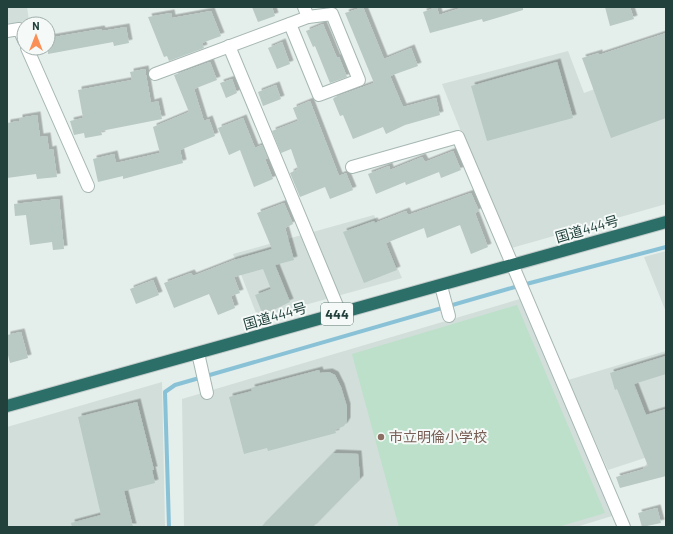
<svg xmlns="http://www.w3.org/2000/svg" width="673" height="534" viewBox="0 0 673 534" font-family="Barlow,'Noto Sans JP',sans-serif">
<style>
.built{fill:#d2deda}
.green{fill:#bce0c9}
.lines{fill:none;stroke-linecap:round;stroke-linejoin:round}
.stream{stroke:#89c2d6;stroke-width:4}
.building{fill:#b9c9c4;filter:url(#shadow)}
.minor-casing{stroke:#a6b7b3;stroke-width:14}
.highway-casing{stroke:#c1cac8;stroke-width:14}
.minor{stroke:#fff;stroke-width:12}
.highway{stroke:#2c6f69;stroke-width:12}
.education-dot{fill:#8d6e63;stroke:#f5faf8;stroke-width:1.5}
.labels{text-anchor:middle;stroke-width:4;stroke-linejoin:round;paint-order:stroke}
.shield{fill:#f5faf8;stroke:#617874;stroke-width:1}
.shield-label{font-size:13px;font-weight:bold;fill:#22413c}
.street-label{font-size:14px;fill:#22413c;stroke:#f5faf8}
.education-label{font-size:14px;fill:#785e54;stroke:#f5faf8;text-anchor:start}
</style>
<defs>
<filter id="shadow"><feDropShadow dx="3.5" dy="-3.5" stdDeviation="0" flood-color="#0004"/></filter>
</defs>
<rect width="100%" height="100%" fill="#e4eeeb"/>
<g class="built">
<polygon points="7,7 27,7 29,21 7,24"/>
<polygon points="568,51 584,93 666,63 666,204 508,249 442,84"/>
<polygon points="374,215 402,278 258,318 233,254"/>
<polygon points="666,251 666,312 644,257"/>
<polygon points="520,299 612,516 576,527 184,527 182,399"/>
<polygon points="666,351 666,451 608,470 568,380"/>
<polygon points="162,382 165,527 7,527 7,427"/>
</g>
<polygon class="green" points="517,305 605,513 558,527 399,527 352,354"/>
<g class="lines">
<polyline class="stream" points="169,527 165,392 175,385 515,287 666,247"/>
</g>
<g class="building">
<polygon points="252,7 272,7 275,16 258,22"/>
<polygon points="363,7 384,59 411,48 418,66 390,76 403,107 436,98 440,115 405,125 386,134 383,127 353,139 343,115 340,116 333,99 335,97 374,83 345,13"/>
<polygon points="437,7 439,15 464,7 523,7 523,10 483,22 482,19 430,33 423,12"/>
<polygon points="605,7 630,7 634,19 610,26"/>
<polygon points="211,11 221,36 202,43 204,48 169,61 167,56 164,57 148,17 171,13 172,18"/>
<polygon points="323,24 337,58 339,57 347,77 330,83 315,46 313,47 306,31"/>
<polygon points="126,27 129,43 114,46 113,42 48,54 48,38 101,29 102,31"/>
<polygon points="666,33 666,118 611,138 582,58 599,53 599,55"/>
<polygon points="282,42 290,64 277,69 268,48"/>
<polygon points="210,62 217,80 194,89 204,121 209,119 215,136 180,150 183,163 123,179 123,176 98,182 93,159 114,154 116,163 160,153 153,127 189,112 174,75"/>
<polygon points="557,62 573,118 487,141 471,86"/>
<polygon points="145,69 151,103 158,101 162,119 101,131 102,135 85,138 84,133 74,135 70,121 83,118 78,90 132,80 130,72"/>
<polygon points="232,79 237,93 226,98 220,83"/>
<polygon points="276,85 281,99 263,106 258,92"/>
<polygon points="310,101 339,176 346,173 353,190 330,199 325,187 300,197 290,173 298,169 291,149 281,153 272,131 298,121 293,108"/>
<polygon points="37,115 40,137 47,136 49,150 53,149 57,177 37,179 36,174 7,178 7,123 19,121 19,118"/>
<polygon points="243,118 255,148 262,145 268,158 265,159 273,179 254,187 240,150 229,155 218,128"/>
<polygon points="453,151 461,170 441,178 439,172 406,185 405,182 376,194 368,174 389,166 390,170 422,157 425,162"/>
<polygon points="471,193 479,211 475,213 488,247 471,254 460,225 427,238 424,228 386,243 397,270 364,283 343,232 374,221 375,223 406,211 408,215"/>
<polygon points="59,199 64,249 53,250 52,242 30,245 26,215 15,216 14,204"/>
<polygon points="284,203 293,224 285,228 294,260 275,265 290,302 263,315 255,295 271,289 263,269 234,277 240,293 231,296 235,308 218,315 209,294 174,308 164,283 191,273 193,276 234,260 272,249 257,213"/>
<polygon points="153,280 159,295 136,304 130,289"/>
<polygon points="21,332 28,358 10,363 7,351 7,335"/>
<polygon points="666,356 666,374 634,384 646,415 666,409 666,476 620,488 616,477 644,469 643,467 648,466 617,389 615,390 610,373"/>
<polygon points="319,370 320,373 329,372 335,375 341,387 347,407 347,421 344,426 335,430 336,433 268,451 267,448 244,454 229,397 252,391 251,388"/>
<polygon points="137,402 154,470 152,470 155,483 124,491 133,527 72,527 71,523 101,515 78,417"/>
<polygon points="333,453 358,454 360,479 313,527 261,527"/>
<polygon points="657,508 661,523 642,527 638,513"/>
</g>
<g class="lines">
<defs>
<g id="minor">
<polyline points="290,24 319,95 359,80 332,14 308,17"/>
<polyline points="7,31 19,29 24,40"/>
<polyline points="229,46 340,313"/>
<polyline points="27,48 88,186"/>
<polyline points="155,74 308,17 304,7"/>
<polyline points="352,167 458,137 624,527"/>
<polyline points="441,286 449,316"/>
<polyline points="198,353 207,393"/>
</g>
<polyline id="highway" points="7,406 666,222"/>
</defs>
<use href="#minor" class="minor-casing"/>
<use href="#highway" class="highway-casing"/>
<use href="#minor" class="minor"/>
<use href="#highway" class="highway"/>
</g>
<circle class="education-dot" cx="381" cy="437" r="4"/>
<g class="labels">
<rect class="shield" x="321" y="303" width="32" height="22" rx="3"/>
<g class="shield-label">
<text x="337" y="319">444</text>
</g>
<g class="street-label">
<text transform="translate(587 229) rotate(-16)" y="5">国道444号</text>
<text transform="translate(275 316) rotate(-16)" y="5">国道444号</text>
</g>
<g class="education-label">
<text x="389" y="442">市立明倫小学校</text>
</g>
</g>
<rect width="673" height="534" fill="none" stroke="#22413c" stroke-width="16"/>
<g transform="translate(36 36)"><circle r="19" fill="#f5faf8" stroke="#a1b0ad"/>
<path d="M0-3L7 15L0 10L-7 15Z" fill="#fa9056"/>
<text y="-6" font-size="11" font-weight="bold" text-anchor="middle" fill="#22413c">N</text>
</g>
</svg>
